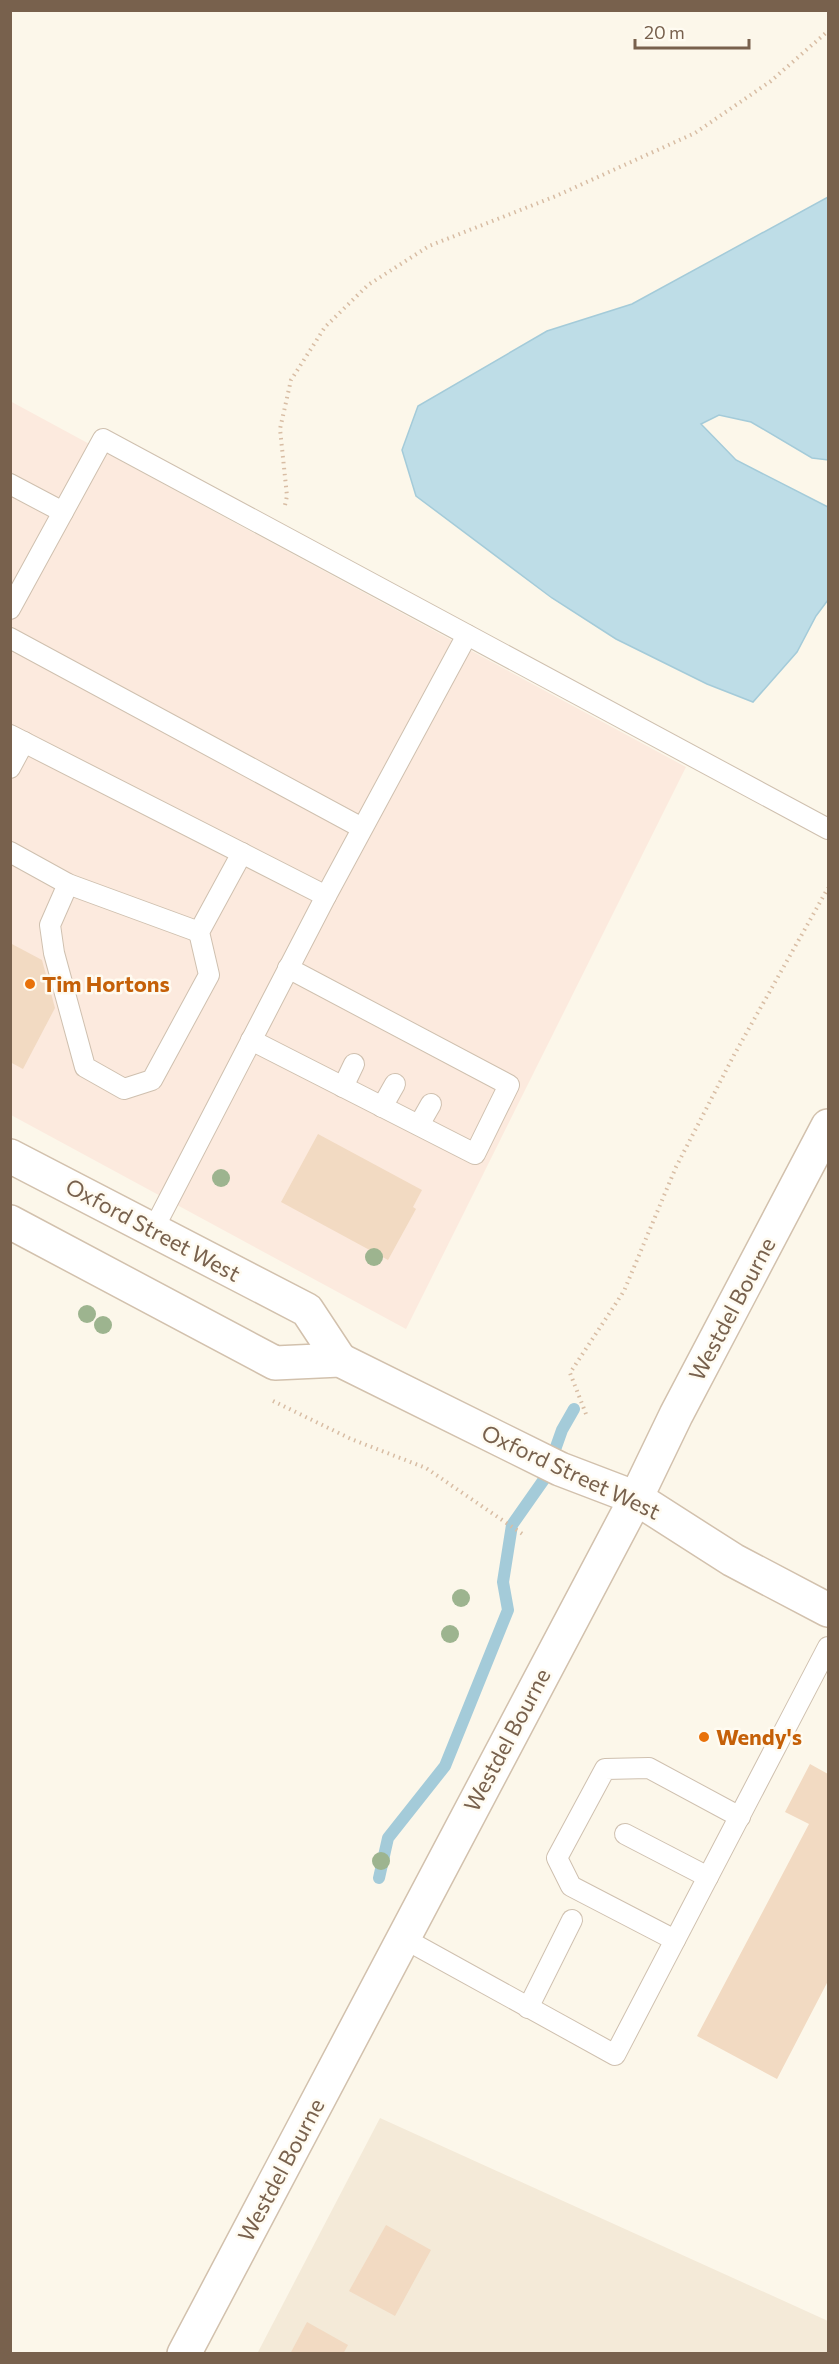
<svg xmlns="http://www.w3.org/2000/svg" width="839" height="2364" viewBox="0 0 839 2364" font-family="Commissioner,sans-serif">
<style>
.residential{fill:#f4ead8}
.commercial{fill:#fceade}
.water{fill:#bedde7;stroke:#a4cbd9;stroke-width:1.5}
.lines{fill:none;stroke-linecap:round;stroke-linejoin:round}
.stream{stroke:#a4cbd9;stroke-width:12}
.building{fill:#f2dac2}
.lane-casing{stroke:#cfc0af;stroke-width:22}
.secondary-casing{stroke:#d2c1ad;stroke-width:36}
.path{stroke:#d8bda4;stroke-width:4;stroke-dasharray:1.5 4.5;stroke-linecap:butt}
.lane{stroke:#fff;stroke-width:20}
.secondary{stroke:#fff;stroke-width:33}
.tree{fill:#9db48f}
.food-dot{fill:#e8710a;stroke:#fffbf1;stroke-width:2}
.labels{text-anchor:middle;stroke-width:5;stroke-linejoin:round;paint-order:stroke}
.food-label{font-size:22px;font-weight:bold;fill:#c56008;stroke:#fffbf1;text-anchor:start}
.street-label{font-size:22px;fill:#78614d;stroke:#fffbf1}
</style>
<rect width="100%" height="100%" fill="#fcf7ea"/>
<polygon class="residential" points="380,2118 828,2321 828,2353 257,2354"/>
<polygon class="commercial" points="10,401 686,767 406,1329 11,1115"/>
<polygon class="water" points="828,197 828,460 812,458 751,422 719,415 701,424 736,460 828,507 828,600 816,616 797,652 753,702 707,684 616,639 552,598 416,496 402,450 418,406 547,331 632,304"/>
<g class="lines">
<polyline class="stream" points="379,1878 388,1838 445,1766 508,1610 503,1582 512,1525 545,1478 562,1430 574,1409"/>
</g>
<g class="building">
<polygon points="10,943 42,960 55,1008 23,1069 10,1062"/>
<polygon points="318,1134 422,1190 413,1207 416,1209 388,1260 281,1202"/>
<polygon points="810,1764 828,1774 828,1981 777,2079 697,2036 809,1824 785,1812"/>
<polygon points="386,2225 431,2250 395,2316 349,2291"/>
<polygon points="307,2322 348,2345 343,2354 290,2354"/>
</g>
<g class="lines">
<defs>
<g id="lane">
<polyline points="10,484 63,512"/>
<polyline points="10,609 103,439 828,829"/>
<polyline points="10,638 362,828"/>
<polyline points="10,735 326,896 153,1230"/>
<polyline points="10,768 24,742"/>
<polyline points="10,852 68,884 199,932"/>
<polyline points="68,884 50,925 54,953 85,1067 124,1089 152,1080 209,975 199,932 242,853"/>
<polyline points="326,896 467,635"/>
<polyline points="251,1040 475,1154 509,1085 288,968"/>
<polyline points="343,1087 354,1064"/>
<polyline points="382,1107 395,1084"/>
<polyline points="419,1125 431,1104"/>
<polyline points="625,1834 708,1877"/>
<polyline points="403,1938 615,2055 828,1647"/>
<polyline points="675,1940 571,1886 557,1858 605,1769 649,1768 740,1817"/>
<polyline points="528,2008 572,1920"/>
</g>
<g id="secondary">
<polyline points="10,1156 307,1310 340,1360"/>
<polyline points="10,1222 275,1363 340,1360 560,1469 636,1498 733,1560 828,1610"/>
<polyline points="184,2354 636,1498 676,1415 828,1126"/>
</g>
</defs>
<use href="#lane" class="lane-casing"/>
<use href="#secondary" class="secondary-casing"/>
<g class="path">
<polyline points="285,505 287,496 280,429 291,380 325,327 368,285 429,246 556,196 695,133 771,81 828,31"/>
<polyline points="273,1401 351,1439 426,1468 524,1535"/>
<polyline points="586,1414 570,1373 624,1291 676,1167 734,1055 828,888"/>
</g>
<use href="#lane" class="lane"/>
<use href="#secondary" class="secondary"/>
</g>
<g class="tree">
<circle cx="221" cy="1178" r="9"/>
<circle cx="374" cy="1257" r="9"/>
<circle cx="87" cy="1314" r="9"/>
<circle cx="103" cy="1325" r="9"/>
<circle cx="461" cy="1598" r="9"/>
<circle cx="450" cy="1634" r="9"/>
<circle cx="381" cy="1861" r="9"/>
</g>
<g class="food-dot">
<circle cx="30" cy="984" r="6"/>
<circle cx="704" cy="1737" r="6"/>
</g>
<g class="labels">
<g class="food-label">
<text x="42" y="992">Tim Hortons</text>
<text x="716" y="1745">Wendy's</text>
</g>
<g class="street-label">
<text transform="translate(153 1230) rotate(28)" y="8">Oxford Street West</text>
<text transform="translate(732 1309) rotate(-62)" y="8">Westdel Bourne</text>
<text transform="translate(571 1472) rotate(25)" y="8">Oxford Street West</text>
<text transform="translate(507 1740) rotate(-62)" y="8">Westdel Bourne</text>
<text transform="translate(281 2170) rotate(-62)" y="8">Westdel Bourne</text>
</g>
</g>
<rect width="839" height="2364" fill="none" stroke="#78614d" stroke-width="24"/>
<path d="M635 39v9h114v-9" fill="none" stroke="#78614d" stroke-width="3"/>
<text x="644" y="39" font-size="18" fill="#78614d" stroke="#fffbf1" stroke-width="4.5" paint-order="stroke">20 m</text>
</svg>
